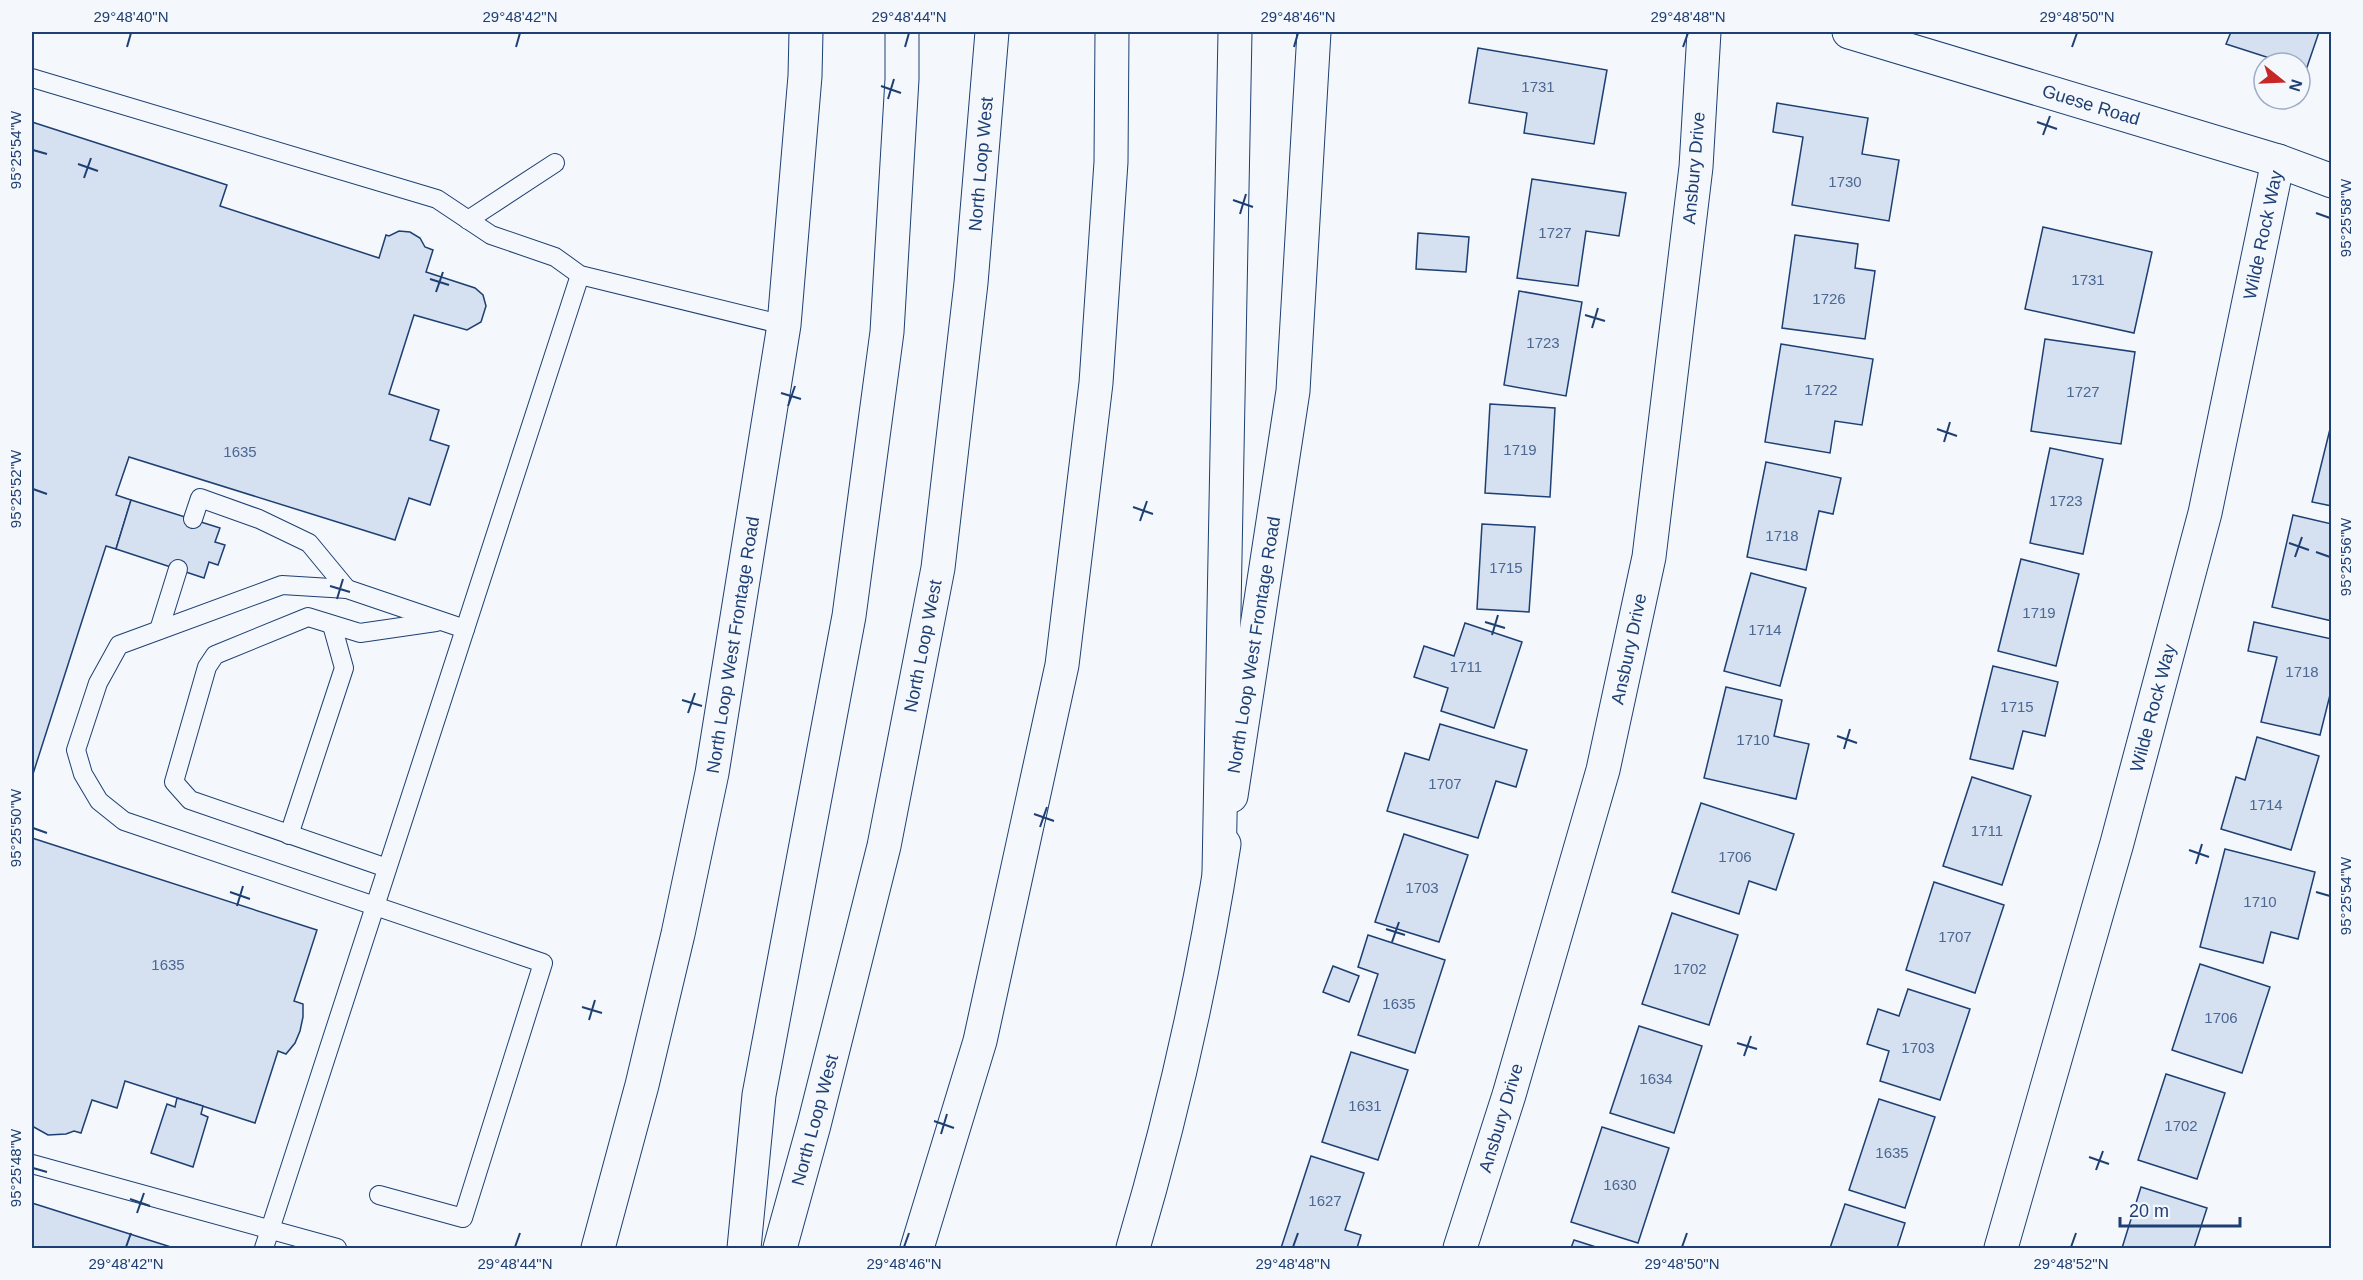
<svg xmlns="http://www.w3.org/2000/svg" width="2363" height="1280" viewBox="0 0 2363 1280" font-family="Helvetica,sans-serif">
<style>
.building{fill:#d5e0f0;stroke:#1d3f73;stroke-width:1.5}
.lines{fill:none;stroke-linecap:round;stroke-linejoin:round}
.lane-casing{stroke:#1d3f73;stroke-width:20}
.street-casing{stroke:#1d3f73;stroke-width:35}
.secondary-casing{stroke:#1d3f73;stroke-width:35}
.highway-casing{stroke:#1d3f73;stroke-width:35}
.lane{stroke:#f4f7fb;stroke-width:18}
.street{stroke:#f4f7fb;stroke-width:33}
.secondary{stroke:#f4f7fb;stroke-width:33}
.highway{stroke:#f4f7fb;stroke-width:33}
.ticks{fill:none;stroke:#1d3f73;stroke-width:2}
.labels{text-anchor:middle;stroke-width:4.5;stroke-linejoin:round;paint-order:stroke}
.number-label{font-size:15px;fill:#4b6792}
.street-label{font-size:18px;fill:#1d3f73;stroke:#f4f7fb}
.neatline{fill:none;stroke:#1d3f73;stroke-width:2}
.ticks-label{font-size:15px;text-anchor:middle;fill:#1d3f73}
</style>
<rect width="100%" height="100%" fill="#f4f7fb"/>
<g class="building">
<polygon points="2231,32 2319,32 2306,70 2300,68 2300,63 2285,63 2226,44"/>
<polygon points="1478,48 1607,70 1594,144 1524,133 1527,113 1469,103"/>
<polygon points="1777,103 1868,118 1862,154 1899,160 1889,221 1792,205 1803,137 1773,132"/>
<polygon points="32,122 227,185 220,206 379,258 386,235 389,236 399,231 410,232 420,238 425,247 433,250 426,272 475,288 483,295 486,306 481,322 467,330 414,315 389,394 439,410 430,440 449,446 430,505 409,498 395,540 129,457 116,495 131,500 116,549 106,546 32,777"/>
<polygon points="1532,179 1626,193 1619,236 1586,231 1578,286 1517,278"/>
<polygon points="2043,227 2152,252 2134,333 2025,309"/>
<polygon points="1418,233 1469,237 1466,272 1416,269"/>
<polygon points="1795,235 1858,244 1855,268 1875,271 1865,339 1782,328"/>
<polygon points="1519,291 1582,302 1566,396 1504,385"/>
<polygon points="2045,339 2135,352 2121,444 2031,431"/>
<polygon points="1781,344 1873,359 1862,425 1835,421 1830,453 1765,442"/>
<polygon points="1490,404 1555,408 1550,497 1485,493"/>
<polygon points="2332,421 2332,506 2312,502"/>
<polygon points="2050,448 2103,459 2083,554 2030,543"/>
<polygon points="1766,462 1841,478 1833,514 1819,511 1806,570 1747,557"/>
<polygon points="131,500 220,528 215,542 225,545 218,565 209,562 204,578 116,549"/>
<polygon points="2293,515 2332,524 2332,621 2272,607"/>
<polygon points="1482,524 1535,527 1529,612 1477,609"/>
<polygon points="2021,559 2079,574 2056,666 1998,651"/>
<polygon points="1751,573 1806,588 1780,686 1724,671"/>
<polygon points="2254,622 2332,639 2332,687 2320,735 2261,722 2277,657 2248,651"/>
<polygon points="1465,623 1522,642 1494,728 1441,711 1448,688 1414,677 1424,646 1454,656"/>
<polygon points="1993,666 2058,682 2045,736 2023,731 2013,769 1970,759"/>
<polygon points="1726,687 1782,700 1774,736 1809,744 1796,799 1704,778"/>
<polygon points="1440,724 1527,750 1516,787 1496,781 1478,838 1387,811 1405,753 1429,760"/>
<polygon points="2257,737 2319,756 2291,850 2221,829 2236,777 2245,780"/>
<polygon points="1972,777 2031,796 2002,885 1943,866"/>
<polygon points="1701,803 1794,834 1776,890 1749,881 1739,914 1672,892"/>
<polygon points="1404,834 1468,855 1439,942 1375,922"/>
<polygon points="32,838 317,930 294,1001 303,1004 303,1017 300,1031 295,1043 286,1054 278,1051 255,1123 125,1081 117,1108 92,1100 81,1133 74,1131 66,1134 48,1135 32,1126"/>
<polygon points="2225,849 2315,872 2298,939 2271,932 2263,963 2200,947"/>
<polygon points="1934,882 2004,905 1975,993 1906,970"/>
<polygon points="1672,913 1738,935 1709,1025 1642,1004"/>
<polygon points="1368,935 1445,960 1415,1053 1358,1035 1378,974 1358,967"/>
<polygon points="2200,964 2270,987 2242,1073 2172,1050"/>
<polygon points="1333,966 1359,976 1349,1002 1323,992"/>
<polygon points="1908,989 1970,1009 1940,1100 1880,1081 1889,1051 1867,1044 1878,1009 1899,1016"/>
<polygon points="1639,1026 1702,1046 1674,1133 1610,1113"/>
<polygon points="1351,1052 1408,1070 1378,1160 1322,1142"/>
<polygon points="2166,1074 2225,1093 2197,1179 2138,1160"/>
<polygon points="177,1098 203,1106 201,1114 208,1117 193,1167 151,1153 167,1104 175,1107"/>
<polygon points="1879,1099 1935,1117 1905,1208 1849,1190"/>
<polygon points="1602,1127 1669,1148 1638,1243 1571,1222"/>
<polygon points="1311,1156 1364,1173 1345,1230 1361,1235 1357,1248 1281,1248"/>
<polygon points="2141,1187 2207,1208 2194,1248 2122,1248"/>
<polygon points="32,1203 174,1248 32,1248"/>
<polygon points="1845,1204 1905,1223 1897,1248 1830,1248"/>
<polygon points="1574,1240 1599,1248 1571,1248"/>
</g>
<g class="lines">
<defs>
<g id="lane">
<polyline points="32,78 437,199 491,235 555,257 580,275 784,325"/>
<polyline points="468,220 555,163"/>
<polyline points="193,519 200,498 259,519 309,543 347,589"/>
<polyline points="159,630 178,569"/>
<polyline points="289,835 344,668 332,625"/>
<polyline points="387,868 190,800 174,782 207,667 215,655 308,617 360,633 436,622"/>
<polyline points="32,1164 337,1248"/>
<polyline points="379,1195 463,1218 543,963 124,821 99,801 83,774 76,750 98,683 119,645 282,585 347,589 465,629"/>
<polyline points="264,1248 580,275"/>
</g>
<g id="street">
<polyline points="1849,32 2278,161 2332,181"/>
<polyline points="1460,1248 1509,1095 1603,770 1649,557 1696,167 1704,32"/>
<polyline points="2001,1248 2117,843 2205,513 2278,161"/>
</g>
<g id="secondary">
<polyline points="1231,796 1293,391 1314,32"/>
<polyline points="598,1248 642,1085 678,934 712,773 784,325 805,76 806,32"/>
<path d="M1133,1248C1172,1116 1203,980 1224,844"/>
</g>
<g id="highway">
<polyline points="1219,872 1235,32"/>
<polyline points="744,1248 759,1095 849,616 887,332 902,79 902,32"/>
<polyline points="780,1248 814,1125 884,846 938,568 971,283 992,32"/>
<polyline points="917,1248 980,1041 1062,665 1096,383 1111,162 1112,32"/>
</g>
</defs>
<use href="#lane" class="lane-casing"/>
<use href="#street" class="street-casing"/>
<use href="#secondary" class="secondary-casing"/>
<use href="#highway" class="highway-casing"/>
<use href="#lane" class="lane"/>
<use href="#street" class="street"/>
<use href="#secondary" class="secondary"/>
<use href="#highway" class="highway"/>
</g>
<path class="ticks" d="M127,47L131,33M516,47L520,33M905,47L909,33M1294,47L1298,33M1683,47L1688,33M2072,47L2077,33M881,86L901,93M888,99L894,79M2037,122L2057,129M2043,135L2050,116M33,150L47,154M78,164L98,171M84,178L91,158M1233,200L1253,207M2316,213L2330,218M1240,214L1246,194M430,279L449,285M436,292L443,272M1585,315L1605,321M1592,328L1598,308M781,393L801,399M788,406L795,386M1937,429L1957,436M1944,442L1950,422M33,489L47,494M1133,507L1153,514M1140,521L1147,501M2289,543L2309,550M2316,552L2330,557M2295,557L2302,537M330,586L350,592M337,599L343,579M1485,622L1505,628M1492,635L1498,615M682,700L702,706M688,713L695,693M1837,736L1857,743M1844,749L1850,729M1034,814L1054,821M1040,827L1047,807M33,828L47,833M2189,850L2209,857M2196,864L2202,844M230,892L250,899M2316,892L2330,896M237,906L243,886M1386,929L1405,935M1392,942L1399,922M582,1007L602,1013M589,1020L595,1000M1737,1043L1757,1049M1744,1056L1751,1036M934,1121L954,1128M941,1134L947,1114M2089,1157L2109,1164M33,1168L47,1172M2096,1170L2103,1151M130,1199L150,1206M137,1213L144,1193M126,1247L131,1233M515,1247L520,1233M904,1247L909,1233M1293,1247L1298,1233M1682,1247L1687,1233M2071,1247L2076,1233"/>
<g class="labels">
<g class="number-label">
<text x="1538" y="92">1731</text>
<text x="1845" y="187">1730</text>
<text x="1555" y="238">1727</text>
<text x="2088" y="285">1731</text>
<text x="1829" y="304">1726</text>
<text x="1543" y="348">1723</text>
<text x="1821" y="395">1722</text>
<text x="2083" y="397">1727</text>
<text x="1520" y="455">1719</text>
<text x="240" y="457">1635</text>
<text x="2066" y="506">1723</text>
<text x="1782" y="541">1718</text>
<text x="1506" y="573">1715</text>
<text x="2039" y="618">1719</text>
<text x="1765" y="635">1714</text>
<text x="1466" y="672">1711</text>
<text x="2302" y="677">1718</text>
<text x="2017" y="712">1715</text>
<text x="1753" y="745">1710</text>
<text x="1445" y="789">1707</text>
<text x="2266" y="810">1714</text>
<text x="1987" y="836">1711</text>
<text x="1735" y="862">1706</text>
<text x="1422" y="893">1703</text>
<text x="2260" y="907">1710</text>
<text x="1955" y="942">1707</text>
<text x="168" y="970">1635</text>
<text x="1690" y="974">1702</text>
<text x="1399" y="1009">1635</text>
<text x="2221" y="1023">1706</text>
<text x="1918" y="1053">1703</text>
<text x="1656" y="1084">1634</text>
<text x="1365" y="1111">1631</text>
<text x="2181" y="1131">1702</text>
<text x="1892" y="1158">1635</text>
<text x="1620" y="1190">1630</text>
<text x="1325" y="1206">1627</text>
</g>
<g class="street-label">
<text transform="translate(2091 105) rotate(17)" y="6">Guese Road</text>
<text transform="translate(981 164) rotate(-85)" y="6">North Loop West</text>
<text transform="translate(1694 168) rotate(-85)" y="6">Ansbury Drive</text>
<text transform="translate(2263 235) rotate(-78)" y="6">Wilde Rock Way</text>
<text transform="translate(733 645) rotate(-81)" y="6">North Loop West Frontage Road</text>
<text transform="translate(1254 645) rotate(-81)" y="6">North Loop West Frontage Road</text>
<text transform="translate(923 646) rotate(-79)" y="6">North Loop West</text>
<text transform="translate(1629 649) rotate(-78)" y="6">Ansbury Drive</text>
<text transform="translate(2153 708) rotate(-75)" y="6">Wilde Rock Way</text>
<text transform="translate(1501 1118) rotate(-73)" y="6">Ansbury Drive</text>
<text transform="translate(815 1120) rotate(-75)" y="6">North Loop West</text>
</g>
</g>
<rect width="2363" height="1280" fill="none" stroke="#f4f7fb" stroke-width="66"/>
<g transform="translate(2282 81) rotate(108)"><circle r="28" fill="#f4f7fb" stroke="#9eadc5" stroke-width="1.5"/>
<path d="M0-4.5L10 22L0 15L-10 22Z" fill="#c62828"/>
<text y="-9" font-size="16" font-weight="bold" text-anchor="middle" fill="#1d3f73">N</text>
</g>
<path d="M2120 1217v9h120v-9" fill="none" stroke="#1d3f73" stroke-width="3"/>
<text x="2129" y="1217" font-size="18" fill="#1d3f73" stroke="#f4f7fb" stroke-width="4.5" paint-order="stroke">20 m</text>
<rect x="33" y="33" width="2297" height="1214" class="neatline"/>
<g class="ticks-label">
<text x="131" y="22">29°48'40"N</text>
<text x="520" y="22">29°48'42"N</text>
<text x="909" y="22">29°48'44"N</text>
<text x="1298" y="22">29°48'46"N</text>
<text x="1688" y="22">29°48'48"N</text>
<text x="2077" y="22">29°48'50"N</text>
<text transform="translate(16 150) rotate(-90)" y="5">95°25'54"W</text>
<text transform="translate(2346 218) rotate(-90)" y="5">95°25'58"W</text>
<text transform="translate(16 489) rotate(-90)" y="5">95°25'52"W</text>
<text transform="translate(2346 557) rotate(-90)" y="5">95°25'56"W</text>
<text transform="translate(16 828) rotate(-90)" y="5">95°25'50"W</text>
<text transform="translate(2346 896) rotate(-90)" y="5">95°25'54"W</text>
<text transform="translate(16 1168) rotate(-90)" y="5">95°25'48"W</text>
<text x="126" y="1269">29°48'42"N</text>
<text x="515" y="1269">29°48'44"N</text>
<text x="904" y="1269">29°48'46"N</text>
<text x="1293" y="1269">29°48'48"N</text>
<text x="1682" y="1269">29°48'50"N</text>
<text x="2071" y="1269">29°48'52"N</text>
</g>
</svg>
